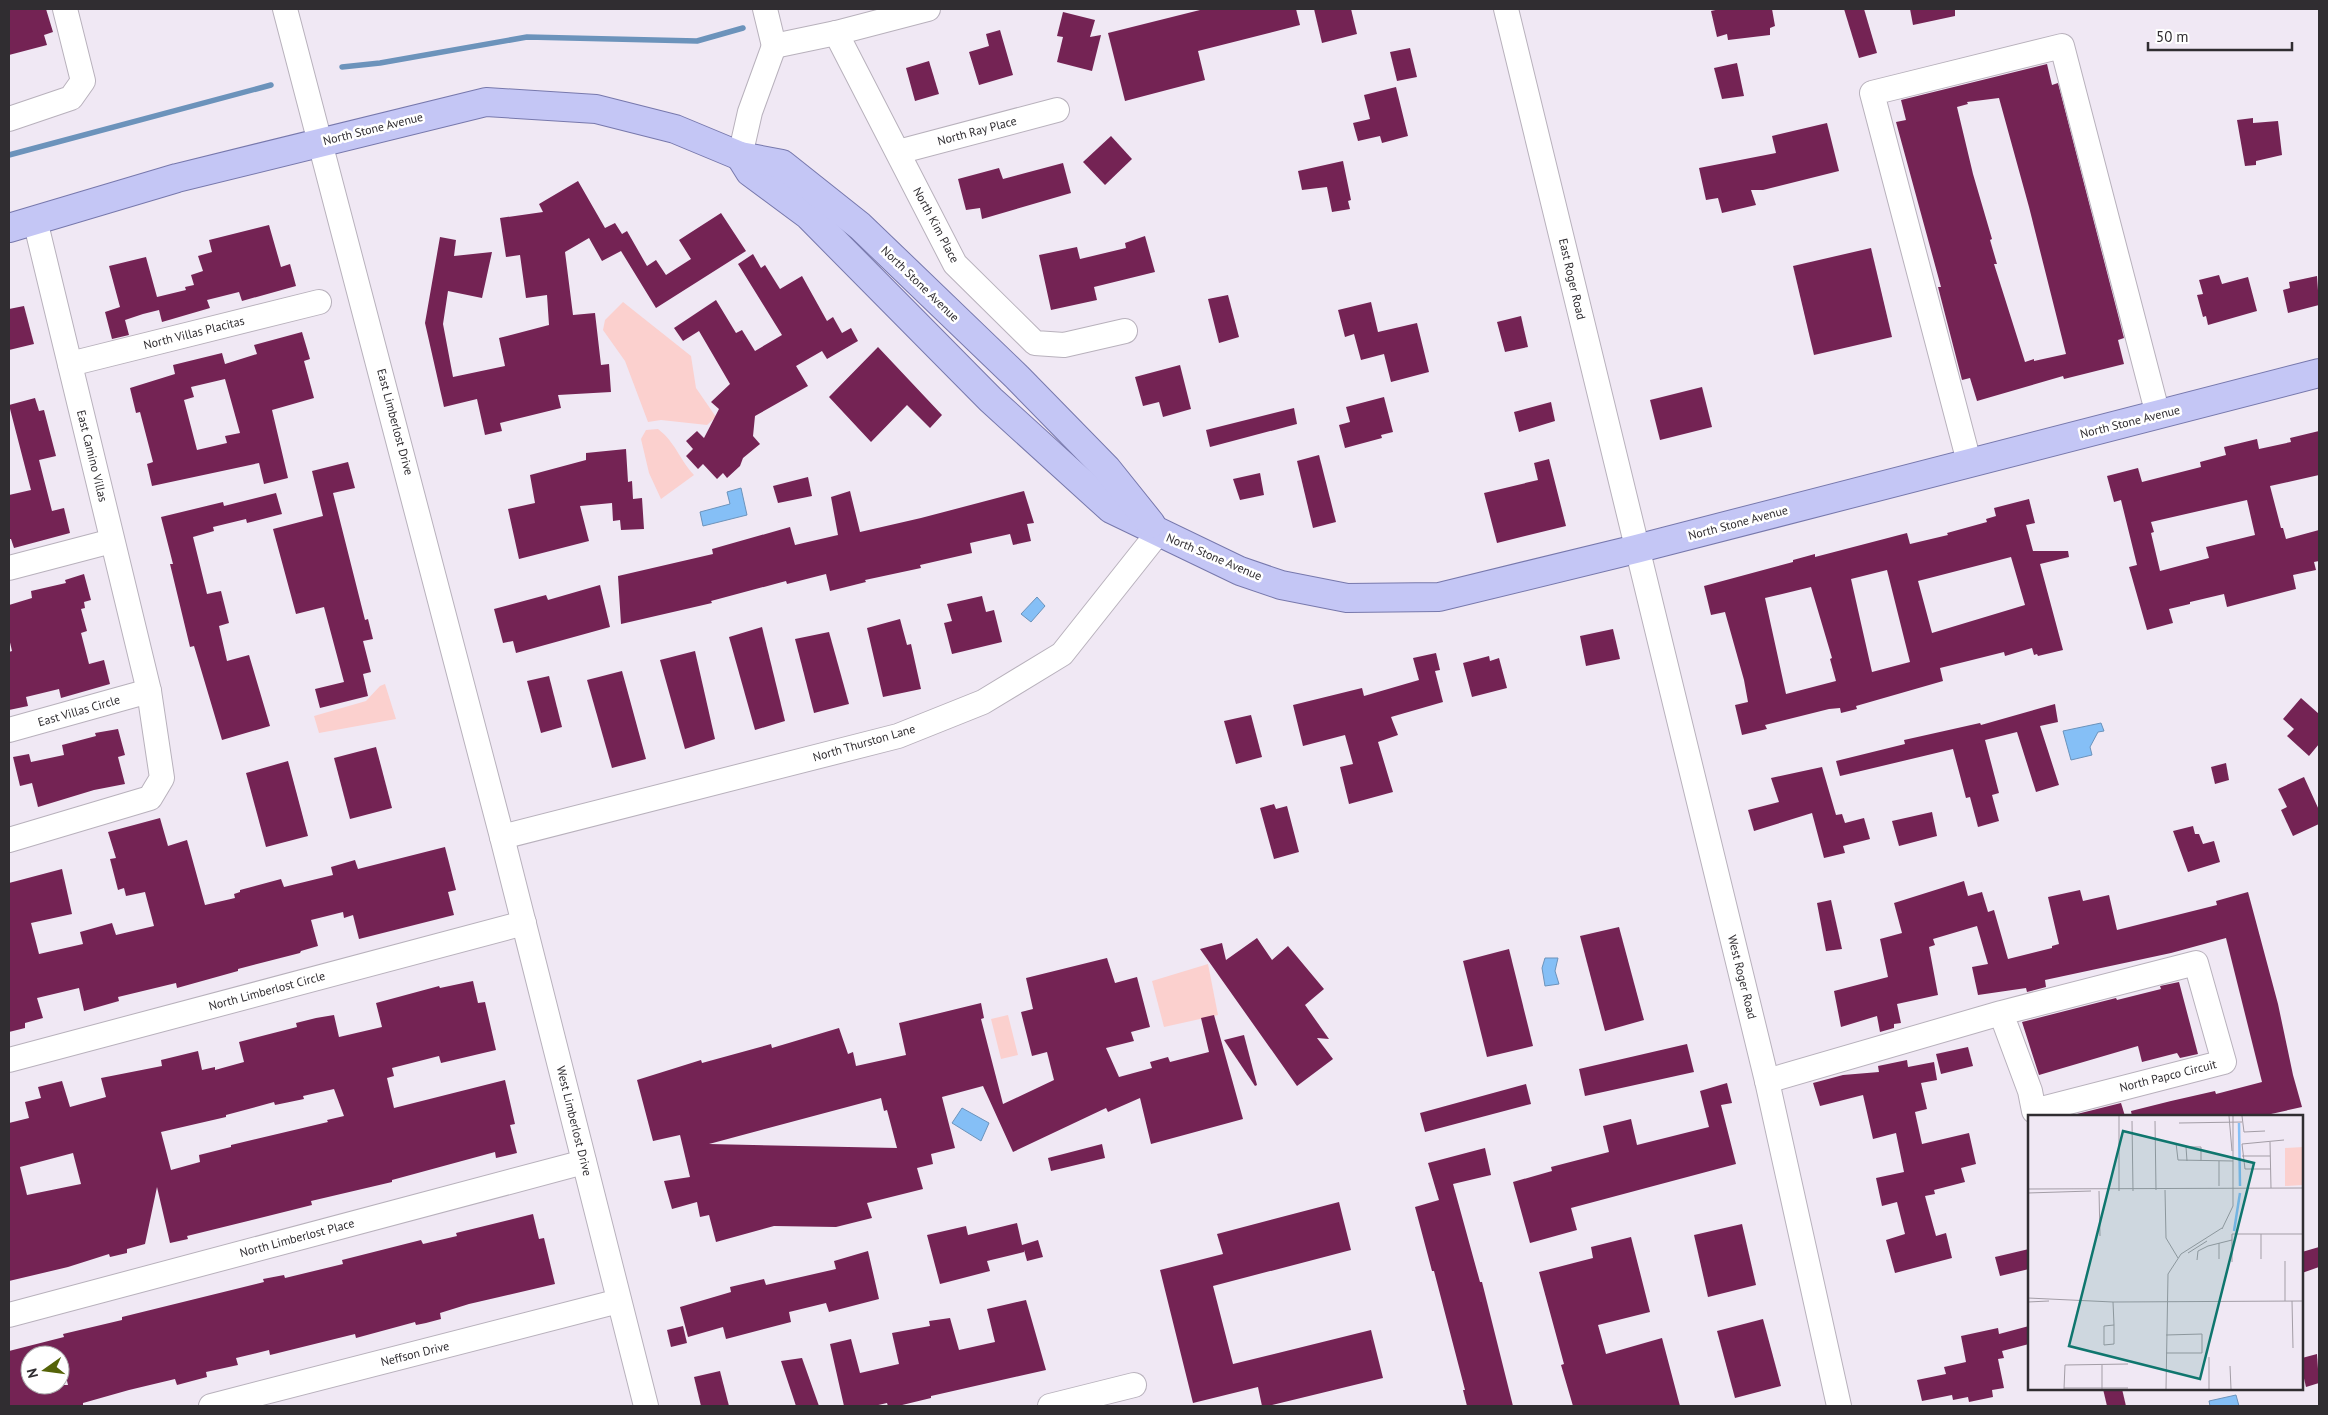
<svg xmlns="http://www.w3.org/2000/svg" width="2328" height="1415" viewBox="0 0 2328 1415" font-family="'PT Sans',sans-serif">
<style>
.green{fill:#fbd0ce}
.water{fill:#85bff6;stroke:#6c93bb}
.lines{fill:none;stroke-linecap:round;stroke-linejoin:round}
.stream{stroke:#6c93bb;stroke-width:5.5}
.building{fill:#742354;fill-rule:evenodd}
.minor-casing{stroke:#b8b1bc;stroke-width:26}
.major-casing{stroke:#7778ac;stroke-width:30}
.minor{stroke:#fff;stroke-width:24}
.major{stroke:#c4c6f5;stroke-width:28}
.labels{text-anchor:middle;stroke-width:5;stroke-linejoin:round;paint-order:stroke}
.street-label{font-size:12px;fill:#302d31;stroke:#fff}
.inset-river{fill:none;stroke:#85bff6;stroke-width:2.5}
.inset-road{fill:none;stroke:#a39da6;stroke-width:1}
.view{fill:#0f766e;fill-opacity:0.15;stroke:#0f766e;stroke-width:2.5}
.inset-edge{fill:none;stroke:#302d31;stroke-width:2.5}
</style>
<rect width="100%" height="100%" fill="#f0e8f4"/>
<g class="green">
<polygon points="623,302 691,356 696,388 716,417 707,425 661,420 648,422 625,361 603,330 605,320"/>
<path d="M658,429C676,443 679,459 694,475L661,499L649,473L641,439L646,430Z"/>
<polygon points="385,684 396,719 319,733 314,716 366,701 380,686"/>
<polygon points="1208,964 1218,1015 1164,1027 1152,981"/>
<polygon points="1008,1015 1018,1055 1001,1059 991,1019"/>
</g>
<g class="water">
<polygon points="741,488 747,515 703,526 700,512 730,504 727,492"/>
<polygon points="1037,597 1045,606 1031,622 1021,614"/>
<polygon points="2101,723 2104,731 2098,732 2090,747 2092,755 2071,760 2063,731"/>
<polygon points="1545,958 1558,958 1555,971 1559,984 1545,986 1542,968"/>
<polygon points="962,1108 989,1123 981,1141 952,1123"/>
<polygon points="2236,1395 2239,1406 2210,1406 2209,1401"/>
</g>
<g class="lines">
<g class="stream">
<polyline points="342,67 380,63 527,37 697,41 743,28"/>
<polyline points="9,155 271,85"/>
</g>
</g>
<g class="building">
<polygon points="9,9 46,9 53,32 44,35 47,45 9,55"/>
<polygon points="1204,9 1296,9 1300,25 1198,51 1205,80 1125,101 1108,33"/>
<polygon points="1314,9 1351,9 1357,34 1322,43"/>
<polygon points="1720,9 1772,9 1775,26 1770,28 1770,35 1728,40 1727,34 1717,37 1711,11"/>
<polygon points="1844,9 1864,9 1877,53 1859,58"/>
<polygon points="1910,9 1955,9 1955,16 1913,25"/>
<polygon points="1063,12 1095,20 1090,37 1101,35 1092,71 1057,62 1063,37 1057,36"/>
<polygon points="1000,30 1013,75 979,85 969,52 989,46 986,34"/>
<polygon points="1410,48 1417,77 1397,81 1390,52"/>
<polygon points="929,61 939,94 915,101 906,68"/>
<polygon points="1737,63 1744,96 1722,99 1714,68"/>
<path d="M2047,64L2052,85L2058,83L2124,338L2118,340L2124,364L2064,379L2063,376L1977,401L1970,378L1962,380L1938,287H1941L1896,122L1906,120L1901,100ZM1999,98L2029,207L2066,354L2034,361V359L2025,362L1994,264H1997L1990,240L1992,239L1973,174L1957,107L1968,104L1967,102Z"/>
<polygon points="1396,87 1408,136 1382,143 1380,136 1358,141 1353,123 1370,119 1364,95"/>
<polygon points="2253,118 2253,123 2278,121 2282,155 2256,161 2256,165 2245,166 2237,120"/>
<polygon points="1827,123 1839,171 1763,190 1751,190 1756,205 1722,213 1718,198 1706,200 1699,168 1776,153 1772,136"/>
<polygon points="1111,136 1132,159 1105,185 1083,162"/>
<polygon points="1343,161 1351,200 1348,201 1350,209 1332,212 1327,187 1302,190 1298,171"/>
<polygon points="1063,163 1071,193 982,219 980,208 966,210 958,179 999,168 1003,179"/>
<polygon points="578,181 605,228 615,223 622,234 627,231 647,266 656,260 666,275 691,259 679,240 721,213 746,251 656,308 621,251 602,261 589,238 565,252 573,315 595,313 601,365 609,364 611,392 558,395 561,408 500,423 502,431 485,435 477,399 444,407 425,323 440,237 456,240 454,256 492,252 482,298 448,291 443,324 453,377 505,366 499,338 549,325 547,295 526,298 520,255 506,257 500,218 543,212 539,204"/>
<polygon points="269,225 281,267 290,264 296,286 242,301 239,292 207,300 210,308 162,322 159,310 143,314 125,320 129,335 112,339 105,312 120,307 109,266 146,257 157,297 186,290 185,287 194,285 191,275 203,271 198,256 212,252 209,240"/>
<polygon points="1145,236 1155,272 1094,287 1097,300 1051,310 1039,255 1077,247 1080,259 1126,248 1125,243"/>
<polygon points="1871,248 1892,337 1814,355 1793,266"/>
<polygon points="753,254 761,268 765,265 780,289 802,276 827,321 833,317 842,333 851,328 858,341 827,359 822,351 796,366 808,386 755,416 753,436 760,444 743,458 740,466 727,478 723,473 717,479 703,464 698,469 686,456 693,449 686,441 697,431 704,438 719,409 711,402 730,384 699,331 683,341 674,328 716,300 736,333 742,330 755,351 782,335 738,264"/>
<polygon points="2219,275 2222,284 2248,277 2257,311 2208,325 2206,316 2203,317 2197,295 2203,294 2199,280"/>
<polygon points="2317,276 2319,305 2288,313 2283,290 2290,288 2289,282"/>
<polygon points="1228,295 1239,337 1219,343 1208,299"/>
<polygon points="1371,302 1378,332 1417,323 1429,372 1391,382 1384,354 1361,360 1354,334 1345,337 1338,310"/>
<polygon points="24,306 34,344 9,350 9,309"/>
<polygon points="1521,316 1528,347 1505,352 1497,322"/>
<path d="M302,332L310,359L304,361L314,398L272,410L288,478L264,484L259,463L152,486L147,464L153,462L140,412L136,413L130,388L175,374L173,365L222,353L225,364L257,354L254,345ZM225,379L240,433L225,436L227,443L197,450L184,400L194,397L191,387Z"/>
<polygon points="878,347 942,415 930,428 907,405 871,442 829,397"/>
<polygon points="1180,365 1191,409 1163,417 1159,402 1143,406 1135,377"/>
<polygon points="1702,387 1712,427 1660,440 1650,400"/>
<polygon points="1384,397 1393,432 1381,435 1382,438 1345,448 1339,425 1350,422 1346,407"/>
<polygon points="35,398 39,411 44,410 56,456 39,460 52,511 64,508 70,533 14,548 11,539 9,539 9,495 31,490 9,405"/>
<polygon points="1551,402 1555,421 1519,432 1514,412"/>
<polygon points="1294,408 1297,424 1210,447 1206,430"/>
<path d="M2319,431V475L2270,486L2281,528H2283L2286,539L2319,530V561L2314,562L2316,570L2293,575L2296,589L2227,607L2224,594L2190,602V604L2169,609L2173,623L2147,630L2129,567L2137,565L2121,500L2114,502L2107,476L2138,468L2142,482L2201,467L2200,462L2226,455L2224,447L2257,439L2259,449L2291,442L2290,438ZM2247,500L2255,535L2206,547L2209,558L2160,571L2151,533L2154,532L2151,522Z"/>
<polygon points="626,449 628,482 632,481 633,499 642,498 644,529 621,530 620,520 613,521 612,503 580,506 589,541 519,559 508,509 535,503 530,475 586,460 586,453"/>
<polygon points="1319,455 1336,522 1313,528 1297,461"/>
<polygon points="1549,459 1566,526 1497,543 1484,493 1538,480 1534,463"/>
<polygon points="348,462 355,488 333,493 365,620 368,619 373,639 363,641 371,672 363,674 368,696 320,708 315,689 344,682 324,607 296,614 273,529 323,516 312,471"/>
<polygon points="1260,473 1264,495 1240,500 1233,479"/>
<polygon points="808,477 812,496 778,503 773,486"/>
<polygon points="850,491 860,532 921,518 1024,491 1034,523 1027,524 1031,541 1013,545 1010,534 970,543 972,553 920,565 921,568 865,580 866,582 830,591 826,574 787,584 786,581 711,601 712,603 621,624 618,576 713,554 712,549 790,527 795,545 838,535 831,497"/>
<polygon points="276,493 282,514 247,523 246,519 213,527 214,531 193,537 207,594 221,591 229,623 219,626 227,661 249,655 270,726 222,740 194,646 190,647 170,564 173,564 161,517 223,502 224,506"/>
<path d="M2029,499L2035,523L2026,525L2033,551H2068L2069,557L2040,564L2063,650L2038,656L2037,654L2034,655L2032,648L2005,656L2004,652L1940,668L1943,681L1856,706L1857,709L1841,713L1840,708L1829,709L1765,725L1767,729L1742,735L1735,705L1748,702L1744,680L1725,612L1711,615L1704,586L1793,562V560L1815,554V557L1907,533L1910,544L1948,535L1947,533L1987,522L1986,519L1996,516L1994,508ZM2011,557L2025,605L1932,633L1918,581ZM1887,570L1910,662L1872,672L1851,579ZM1811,587L1832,658L1830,659L1836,681L1786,694L1765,598Z"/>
<polygon points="84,574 91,600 84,602 85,608 81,609 87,631 81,633 89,664 104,660 110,684 61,698 59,689 26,697 28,706 9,710 9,652 12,651 9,638 9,605 32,598 31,591 66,583 65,580"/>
<polygon points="600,585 610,627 516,653 513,641 503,643 494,609 546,595 548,600"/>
<polygon points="982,596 986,612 994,610 1002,642 952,654 944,623 952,621 947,604"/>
<polygon points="900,619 907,645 911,644 921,689 883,697 867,628"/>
<polygon points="762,627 785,721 755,730 729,637"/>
<polygon points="1613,629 1620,659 1586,666 1580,636"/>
<polygon points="829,632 849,704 814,713 795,639"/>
<polygon points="695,651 715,739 685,749 660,660"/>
<polygon points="1436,653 1440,670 1435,671 1443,702 1391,717 1398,735 1378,742 1393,792 1349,804 1340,767 1353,764 1345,735 1303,746 1293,705 1362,688 1364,696 1419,680 1413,658"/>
<polygon points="1489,656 1490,661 1499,658 1507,688 1472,697 1463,663"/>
<polygon points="622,671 646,759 612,768 587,680"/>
<polygon points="549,676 562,727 541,733 527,681"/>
<polygon points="2301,698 2319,714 2319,744 2309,756 2287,736 2294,729 2283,719"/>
<polygon points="2055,704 2058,722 2040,726 2059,785 2036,792 2017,732 1985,740 1999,793 1992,795 1999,821 1978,827 1970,797 1966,798 1953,749 1840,776 1836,761 1905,744 1904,740 1980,723 1981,725"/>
<polygon points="1251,715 1262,757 1236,764 1224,721"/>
<polygon points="118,729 125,755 118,757 125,784 94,790 38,807 32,783 20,786 13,757 29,754 31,762 64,755 62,745 96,736 95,733"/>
<polygon points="376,747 392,808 350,819 334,758"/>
<polygon points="288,761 308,836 266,847 246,773"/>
<polygon points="2226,763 2229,780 2215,784 2211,767"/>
<polygon points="1822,767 1836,815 1842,814 1845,823 1864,818 1870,839 1843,846 1845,853 1824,858 1812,813 1754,831 1748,810 1779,802 1771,778"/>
<polygon points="2304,777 2319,810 2319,824 2293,836 2281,810 2287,807 2278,789"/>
<polygon points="1274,804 1276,809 1287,806 1299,852 1274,859 1260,808"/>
<polygon points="1932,812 1937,836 1899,846 1892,821"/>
<polygon points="160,818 168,846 187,840 205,905 235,898 234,894 240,892 240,890 281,879 284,887 333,875 331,867 355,860 358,869 445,847 456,890 448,892 454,915 359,939 353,915 344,918 343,912 311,920 318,946 301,951 300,953 238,969 238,971 177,988 176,983 118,997 119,1001 84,1011 79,988 37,998 43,1018 25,1023 25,1028 9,1032 9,883 62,869 72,914 31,923 39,954 83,944 80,932 112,923 116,935 154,926 145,892 126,896 124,888 118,890 110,859 116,858 108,832"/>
<polygon points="2193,826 2195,834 2199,834 2203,844 2214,841 2220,862 2188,872 2173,831"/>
<polygon points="1964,881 1968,896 1982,892 1988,912 1994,910 2008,959 2052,948 2052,946 2059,944 2048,897 2080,890 2083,901 2109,895 2117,930 2217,905 2216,901 2248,892 2278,1004 2293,1075 2302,1107 2262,1116 2132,1116 2131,1111 2171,1101 2215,1091 2216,1094 2262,1082 2226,938 2171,953 2045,980 2046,987 2027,992 2026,988 1978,995 1972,967 1988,964 1977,926 1933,939 1935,945 1929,947 1938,995 1897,1004 1901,1023 1894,1024 1894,1028 1880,1032 1877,1016 1841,1027 1834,991 1888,977 1880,939 1902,933 1894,903"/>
<polygon points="1831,900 1842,949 1826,951 1817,903"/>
<polygon points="1619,927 1644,1020 1605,1031 1580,936"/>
<polygon points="1257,938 1272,960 1288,946 1324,989 1305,1005 1329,1039 1317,1038 1333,1059 1297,1086 1200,949 1222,943 1226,960"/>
<polygon points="1509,949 1533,1046 1487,1057 1463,961"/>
<path d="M1107,958L1115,983L1137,977L1150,1027L1131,1032L1134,1041L1106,1048L1119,1077L1152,1068L1150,1062L1168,1057L1170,1062L1209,1052L1201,1018L1214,1015L1243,1119L1151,1144L1140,1098L1108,1112L1106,1108L1013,1152L983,1086L942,1097L955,1148L931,1154L933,1164L917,1168L923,1189L867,1203L872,1218L836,1227L774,1226L716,1242L709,1215L700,1217L697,1202L672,1209L664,1181L690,1177L680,1135L653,1141L637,1080L701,1060L702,1063L771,1044L772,1048L839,1028L848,1054L853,1052L856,1066L906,1055L899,1023L981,1003L984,1018L981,1019L1003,1104L1054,1080L1047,1052L1032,1056L1021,1012L1033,1009L1026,978ZM881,1098L884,1111L887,1110L897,1148L709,1144Z"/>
<path d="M473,981L478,1003L485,1002L496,1050L441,1063L439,1056L392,1068L394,1076L387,1078L394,1108L505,1080L515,1124L510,1125L517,1153L496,1158L495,1152L392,1180V1182L311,1201L312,1205L187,1236L188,1239L170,1243L157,1187L145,1244L127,1249V1253L110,1257L109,1254L68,1267L9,1281V1123L29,1118L25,1102L41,1098L38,1087L62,1081L70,1107L106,1097L101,1078L162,1066L161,1060L198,1051L202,1070L215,1067V1070L244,1062L239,1042L297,1027L296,1023L316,1018L334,1015L339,1037L382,1027L376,1003L439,986L440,988ZM334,1089L344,1116L327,1120L328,1122L231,1145V1147L199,1155L200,1162L171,1170L161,1132L226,1117V1115L274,1102L275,1105L304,1099L303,1096ZM73,1153L81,1184L27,1195L20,1167Z"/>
<polygon points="2179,982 2198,1054 2180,1058 2177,1053 2142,1062 2138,1046 2039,1075 2022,1022 2116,998 2117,1000 2161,989 2160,986"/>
<polygon points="1244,1035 1257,1085 1255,1086 1224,1040"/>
<polygon points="1687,1044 1694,1072 1585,1096 1579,1069"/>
<polygon points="1968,1047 1973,1066 1941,1074 1936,1054"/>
<polygon points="1907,1060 1908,1067 1934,1062 1937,1080 1921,1083 1927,1109 1915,1112 1922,1144 1969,1133 1976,1164 1961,1168 1965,1182 1934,1190 1935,1194 1925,1196 1936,1236 1946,1233 1952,1258 1895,1273 1886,1240 1905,1234 1897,1202 1882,1206 1876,1178 1904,1172 1896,1133 1873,1139 1863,1095 1820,1106 1813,1083 1843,1075 1879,1072 1878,1066"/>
<polygon points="1727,1083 1732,1103 1721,1105 1736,1164 1571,1208 1577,1230 1530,1243 1513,1182 1552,1171 1551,1167 1609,1152 1603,1126 1631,1119 1637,1145 1709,1127 1700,1091"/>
<polygon points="1526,1084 1531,1104 1425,1132 1420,1113"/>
<polygon points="2121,1103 2125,1116 2069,1116"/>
<polygon points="1102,1144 1105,1158 1051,1171 1048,1158"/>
<polygon points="1485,1148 1491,1175 1453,1184 1480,1282 1482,1282 1513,1406 1467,1406 1463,1390 1465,1390 1434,1271 1432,1271 1415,1207 1439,1200 1428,1163"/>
<polygon points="1339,1202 1351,1250 1213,1286 1233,1364 1371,1330 1383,1378 1268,1406 1262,1406 1258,1387 1193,1403 1160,1270 1223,1254 1217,1234"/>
<path d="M533,1214L539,1239L544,1238L555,1284L469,1304L440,1313L441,1319L426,1323L416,1325L415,1322L356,1338L355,1334L270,1355L269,1350L236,1358L238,1365L206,1372L207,1377L177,1385L175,1379L129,1390L83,1403V1406H9V1351L64,1337L63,1334L122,1320V1317L264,1282L263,1279L284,1275L285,1278L343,1264L342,1260L421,1240L423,1244L457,1236L456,1233ZM30,1355H61L68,1385H30Z"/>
<polygon points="1017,1223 1022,1245 1038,1240 1043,1257 1027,1261 1024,1250 1024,1252 987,1261 990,1271 940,1284 927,1235 966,1226 968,1235"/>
<polygon points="1742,1224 1756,1285 1708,1297 1694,1235"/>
<polygon points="1631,1237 1650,1312 1598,1325 1606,1354 1662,1338 1680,1406 1573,1406 1561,1365 1564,1364 1539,1272 1593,1258 1591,1247"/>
<polygon points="2319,1247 2319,1267 2302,1273 2302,1252"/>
<polygon points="2029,1249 2029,1269 2000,1276 1995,1257"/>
<polygon points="868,1251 879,1299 829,1312 826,1303 789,1312 791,1322 726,1339 723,1327 688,1337 680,1307 731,1292 730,1287 764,1279 766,1285 836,1269 834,1261"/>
<polygon points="1026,1300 1046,1370 931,1396 931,1398 898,1406 888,1406 887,1403 874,1406 844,1406 830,1344 851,1339 860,1373 899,1364 892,1333 930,1326 929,1321 950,1318 959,1350 995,1342 987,1309"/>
<polygon points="1763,1319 1781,1386 1735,1398 1717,1331"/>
<polygon points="683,1326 687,1343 671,1347 667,1330"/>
<polygon points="2029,1326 2029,1344 2002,1351 2004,1358 1998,1359 2004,1388 1992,1390 1993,1397 1969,1402 1968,1397 1953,1400 1952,1395 1922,1401 1917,1380 1946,1374 1944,1367 1966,1362 1961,1336 1998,1328 1999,1334"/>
<polygon points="2317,1354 2319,1383 2306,1387 2302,1370 2302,1358"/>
<polygon points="802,1358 819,1406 796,1406 781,1361"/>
<polygon points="720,1371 729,1406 701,1406 694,1377"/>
<polygon points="2103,1389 2122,1389 2126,1406 2107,1406"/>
</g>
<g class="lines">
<defs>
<g id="minor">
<polyline points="285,9 502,837 646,1406"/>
<polyline points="765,9 774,46"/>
<polyline points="1506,9 1767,1081 1839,1406"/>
<polyline points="836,33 955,264 1035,343 1064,345 1125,331"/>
<polyline points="774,46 836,33 928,9"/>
<polyline points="9,119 71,98 83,81 65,9"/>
<polyline points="898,152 1057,110"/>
<polyline points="740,156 750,112 774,46"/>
<polyline points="70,364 319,302"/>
<polyline points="1969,462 1872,93 2062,46 2158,415"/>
<polyline points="9,568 112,541"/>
<polyline points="9,730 149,691"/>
<polyline points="502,837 898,736 983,702 1062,654 1158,533"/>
<polyline points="9,840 150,798 162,778 149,691 35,220"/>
<polyline points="9,1060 524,923"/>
<polyline points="1767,1081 2001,1013 2196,963 2224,1062 2034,1111 2030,1091 2001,1013"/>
<polyline points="9,1315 584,1162"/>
<polyline points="211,1406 619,1301"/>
<polyline points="1050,1406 1134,1385"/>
</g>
<g id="major">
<polyline points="740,156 750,172 808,215 991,400 1111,509 1240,571 1281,585 1347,598 1439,597 1636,549 2319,373"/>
<polyline points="9,228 177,178 486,102 596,109 675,129 740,156 782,164 860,226 1017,377 1107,469 1151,524"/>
</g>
</defs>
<use href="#minor" class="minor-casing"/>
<use href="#major" class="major-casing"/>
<use href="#minor" class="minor"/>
<use href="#major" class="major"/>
</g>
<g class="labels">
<g class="street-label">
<text transform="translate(373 129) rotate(-14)" y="4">North Stone Avenue</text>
<text transform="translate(977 131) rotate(-15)" y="4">North Ray Place</text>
<text transform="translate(936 225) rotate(62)" y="4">North Kim Place</text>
<text transform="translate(1572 279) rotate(77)" y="4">East Roger Road</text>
<text transform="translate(920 284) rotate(44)" y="4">North Stone Avenue</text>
<text transform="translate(194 333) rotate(-14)" y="4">North Villas Placitas</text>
<text transform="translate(395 422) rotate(75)" y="4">East Limberlost Drive</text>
<text transform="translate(2130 422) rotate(-14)" y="4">North Stone Avenue</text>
<text transform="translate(92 456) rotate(76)" y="4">East Camino Villas</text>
<text transform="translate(1738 523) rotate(-15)" y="4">North Stone Avenue</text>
<text transform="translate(1214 557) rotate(23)" y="4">North Stone Avenue</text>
<text transform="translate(79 711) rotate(-16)" y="4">East Villas Circle</text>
<text transform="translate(864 743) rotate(-16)" y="4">North Thurston Lane</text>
<text transform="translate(1742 977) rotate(76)" y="4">West Roger Road</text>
<text transform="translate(267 991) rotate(-15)" y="4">North Limberlost Circle</text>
<text transform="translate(2168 1076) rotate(-14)" y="4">North Papco Circuit</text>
<text transform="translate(574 1121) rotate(76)" y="4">West Limberlost Drive</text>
<text transform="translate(297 1238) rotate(-15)" y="4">North Limberlost Place</text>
<text transform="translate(415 1354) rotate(-14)" y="4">Neffson Drive</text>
</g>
</g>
<g transform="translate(2028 1115)">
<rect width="275" height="275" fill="#f0e8f4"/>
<path d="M275,32V70L257,71V33Z" fill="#fbd0ce"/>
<path class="inset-river" d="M211,8L212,71M206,116L212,78"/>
<path class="inset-road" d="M91,1V76M201,1L204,36M214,1L216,17L237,16M104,6L105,76M127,6L128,75M151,8L214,7M242,27L243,73M148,28L150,45L205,46M214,41H242M159,46L158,32H173V46M191,46V71M243,54H217L214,29L256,25M0,74L275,73M137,75L138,123L150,143M71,76L72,121M0,78L63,76M194,114L205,91V1M204,119H275M204,119V147M233,119V144M191,128V144M160,138L179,126M169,145L170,136L180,131L204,125M257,146V186M0,183L85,187L275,186M264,186L265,233M0,187L21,186M85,187L86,210V229L76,230V211L86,210M138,238H174V219L138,220M181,242V274M74,250V274M202,251L203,274M36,273H100M36,274L37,250L100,249M138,274L140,159L153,139L194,113"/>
<path class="view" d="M95,16L226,48L172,264L41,231Z"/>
<rect width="275" height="275" class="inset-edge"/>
</g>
<rect width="2328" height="1415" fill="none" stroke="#302d31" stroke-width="20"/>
<g transform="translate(45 1370) rotate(256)"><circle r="24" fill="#ffffff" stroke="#acabad"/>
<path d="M0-4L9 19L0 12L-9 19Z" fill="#556308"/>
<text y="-8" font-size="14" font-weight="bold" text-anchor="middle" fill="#302d31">N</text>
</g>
<path d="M2148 42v8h144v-8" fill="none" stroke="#302d31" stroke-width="2.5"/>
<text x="2156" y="42" font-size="15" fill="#302d31" stroke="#ffffff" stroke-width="4" paint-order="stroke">50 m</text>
</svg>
